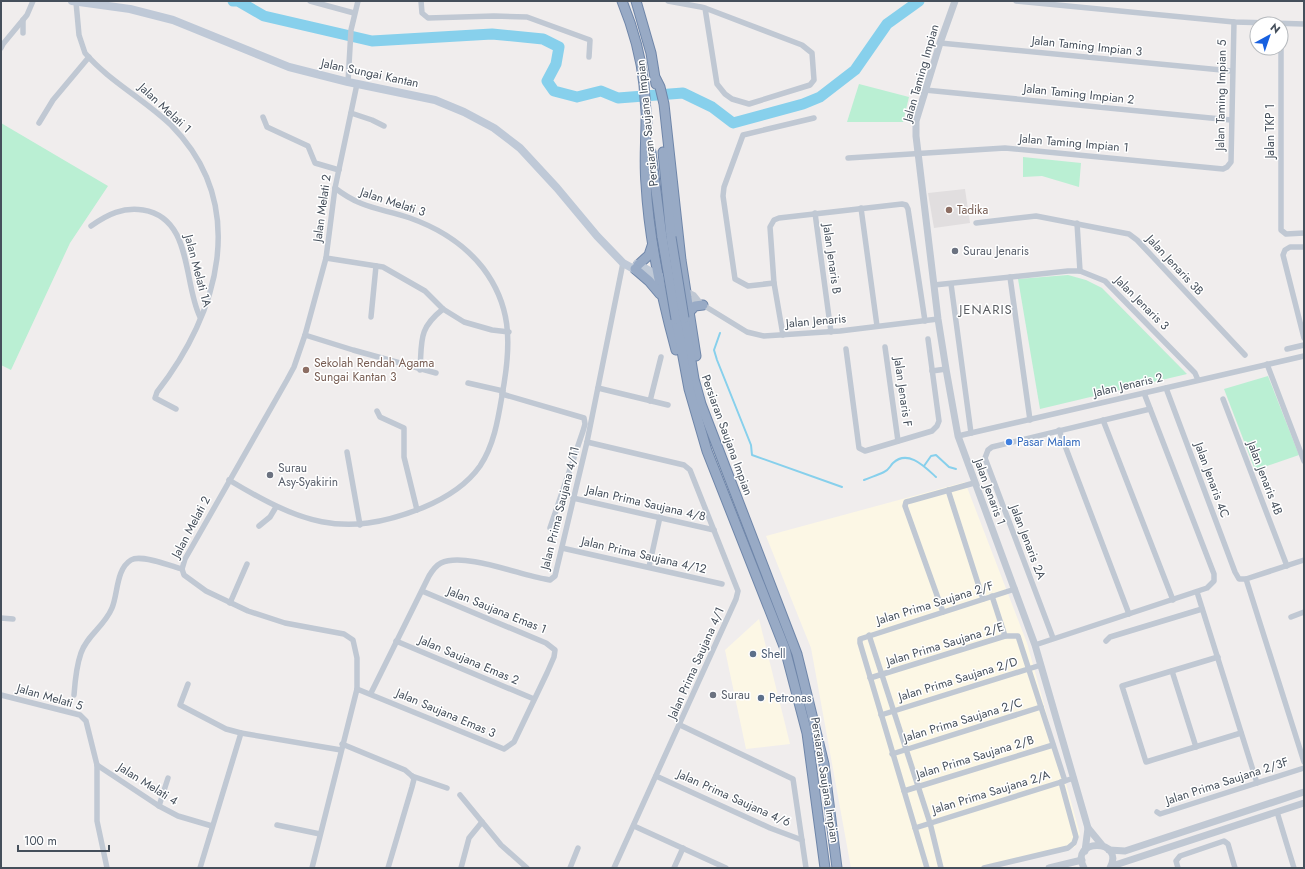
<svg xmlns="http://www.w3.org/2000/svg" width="1305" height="869" viewBox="0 0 1305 869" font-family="Jost,sans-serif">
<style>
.commercial{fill:#fcf7e5}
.education{fill:#e1dedf}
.green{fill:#baefd3}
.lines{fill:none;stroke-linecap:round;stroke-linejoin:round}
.stream{stroke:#87d0ec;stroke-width:2}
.river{stroke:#87d0ec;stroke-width:11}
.trunk-casing{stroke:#6f86a9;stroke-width:11}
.minor{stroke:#c0c8d3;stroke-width:5.5}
.tertiary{stroke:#c0c8d3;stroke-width:7}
.secondary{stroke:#bfc9d7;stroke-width:8}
.trunk{stroke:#98aac5;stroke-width:9}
.trunk-bridge-casing{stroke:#6f86a9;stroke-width:11;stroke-linecap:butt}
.trunk-bridge{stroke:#98aac5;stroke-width:9}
.education-dot{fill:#8d6e63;stroke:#fff;stroke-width:1.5}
.worship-dot{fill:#6b7280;stroke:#fff;stroke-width:1.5}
.shop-dot{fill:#3f7fe0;stroke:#fff;stroke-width:1.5}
.service-dot{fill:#5c6f8a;stroke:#fff;stroke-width:1.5}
.labels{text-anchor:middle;stroke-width:3;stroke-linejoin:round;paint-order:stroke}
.street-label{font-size:12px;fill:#454f5b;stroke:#fff}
.education-label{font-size:12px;fill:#785e54;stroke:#fff;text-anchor:start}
.worship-label{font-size:12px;fill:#5b616d;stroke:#fff;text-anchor:start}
.shop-label{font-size:12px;fill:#366cbe;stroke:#fff;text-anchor:start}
.service-label{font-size:12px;fill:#4e5e75;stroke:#fff;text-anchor:start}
.neighbourhood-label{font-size:13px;letter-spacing:1px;fill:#5a5d62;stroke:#fff}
</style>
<rect width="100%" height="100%" fill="#f0eded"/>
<g class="commercial">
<polygon points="965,482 1027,643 1080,834 1075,847 993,868 851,868 811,648 766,536"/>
<polygon points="759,619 790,744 746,749 725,650"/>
</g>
<polygon class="education" points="965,189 970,223 934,228 928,193"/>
<g class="green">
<polygon points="859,84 909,97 903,122 847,122"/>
<polygon points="1,123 108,186 70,243 11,370 1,365"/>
<polygon points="1023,157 1081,163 1079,187 1042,176 1023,177"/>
<polygon points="1068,275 1086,280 1102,288 1187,374 1040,409 1018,279"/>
<polygon points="1268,376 1299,455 1255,470 1224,389"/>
</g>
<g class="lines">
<g class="stream">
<polyline points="720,333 714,350 717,360 751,445 752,455 842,487"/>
<polyline points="924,466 931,456 936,455 949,467 956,469"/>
<path d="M864,480C871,477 878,475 884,472C889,470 890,466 893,463C908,449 925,467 936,477"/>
</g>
<polyline class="river" points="233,1 238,1 264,16 372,41 492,34 543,39 559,47 556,64 547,81 554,91 577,97 601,91 618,98 683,93 712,107 733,123 803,104 820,97 855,70 887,24 919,1"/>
<defs>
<g id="trunk">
<path d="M622,1C633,28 641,56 644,85C645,98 646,112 647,125"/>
<polyline points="636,1 651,53 656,84"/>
<polyline points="656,79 660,87 664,104 681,260 696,356"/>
<path d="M646,119C646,141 644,162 646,184C649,240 661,295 676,350"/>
<polyline points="651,152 662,237"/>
<polyline points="663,152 671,237"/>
<polyline points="638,265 649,255 652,246"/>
<polyline points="635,269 649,281 660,294"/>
<polyline points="690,311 695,306 703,305"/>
<polyline points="684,318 694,379 701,404 797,654 824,764 837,868"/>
<polyline points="676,319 689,389 707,451 785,649 807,733 825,868"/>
</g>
</defs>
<use href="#trunk" class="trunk-casing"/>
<g class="minor">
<polyline points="310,1 354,13"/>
<polyline points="421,1 422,13 428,18 494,16 527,17 590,40 589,57"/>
<polyline points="668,1 701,7 705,8 802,45 812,53 814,80 810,85 749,104 732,99 725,94 717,84 705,8"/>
<polyline points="1016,1 1234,22 1304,24"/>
<path d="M76,2L79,35L85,53C109,81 144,99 171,125C250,205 219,313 157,392L155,398L176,409"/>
<polyline points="1281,24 1281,230 1286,234 1304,233"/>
<polyline points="23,33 23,20"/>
<polyline points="940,43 1232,71"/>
<polyline points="1,48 3,44 27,15 33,1"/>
<polyline points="348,82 351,30 358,1"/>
<polyline points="925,90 1231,120"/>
<polyline points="351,113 372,120 384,126"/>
<polyline points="263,117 267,127 308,146 315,163 339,170"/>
<polyline points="39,123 53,100 89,57"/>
<polyline points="848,158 1005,148 1223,169 1227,167 1231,162 1234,22"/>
<polyline points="861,208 877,326"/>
<polyline points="815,213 831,332"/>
<polyline points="976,223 1036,216 1129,234 1137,240 1245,355"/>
<polyline points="1077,223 1080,271"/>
<path d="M91,226C108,214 123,207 143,210C193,218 183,283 200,317"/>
<polyline points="1304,247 1290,247 1285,250 1283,255 1304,338"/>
<polyline points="326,258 383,267 425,291 443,309 464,322 492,330 509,332"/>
<polyline points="1010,277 1030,420"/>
<polyline points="774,283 748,286 735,279 723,196 724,187 743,135 814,118"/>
<polyline points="951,284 971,433"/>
<polyline points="934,285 1068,271 1080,271 1105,281 1195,373 1198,380"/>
<polyline points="686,291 694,295 702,305"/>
<polyline points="688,298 703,305 747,332 764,336 840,331 938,319"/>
<polyline points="371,317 376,266"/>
<polyline points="305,335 353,350 436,373"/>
<polyline points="783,335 774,283 770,227 774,220 779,218 902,204 906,205 908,209 925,321"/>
<polyline points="885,347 898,441"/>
<polyline points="846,349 859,448 865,451 932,431 937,426 939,421 928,339"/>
<polyline points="1287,349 1304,345"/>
<polyline points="1267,364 1304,461"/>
<path d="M420,370C422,340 418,329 443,309"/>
<polyline points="932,371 946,369"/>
<polyline points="468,383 503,391"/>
<polyline points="598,388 668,405"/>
<polyline points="1166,388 1235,572 1239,579 1246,579 1304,560"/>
<polyline points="502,394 584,418 585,424 583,431 550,528"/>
<polyline points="1223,399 1287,566"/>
<polyline points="650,401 661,357"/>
<polyline points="377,411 380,417 404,428 404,457 417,510"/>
<polyline points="1103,420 1173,600"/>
<polyline points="1059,430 1129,614"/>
<polyline points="958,436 1304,356"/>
<polyline points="587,442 684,465 690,470 738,591 736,599 614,868"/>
<polyline points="347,452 360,525"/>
<path d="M229,480C299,522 342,540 422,508C444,499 466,486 480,466C496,442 499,412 504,384C511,341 511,305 483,268C465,245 438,228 410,218C380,208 362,209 335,188"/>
<polyline points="948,490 983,599"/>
<polyline points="573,498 714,530"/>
<polyline points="259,526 270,517 276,507"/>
<polyline points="562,548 722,584"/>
<polyline points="649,567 660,517"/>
<polyline points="1246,579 1304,762"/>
<polyline points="1197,592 1257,783"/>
<polyline points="992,596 1005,636"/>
<polyline points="230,603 247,564"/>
<polyline points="943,612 905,506 906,502 910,501 974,483"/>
<polyline points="1291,617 1304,612"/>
<polyline points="1,618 13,619"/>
<polyline points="869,635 930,823 941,868"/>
<polyline points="1053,638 985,458 988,450 992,447 1150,409"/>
<polyline points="396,641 534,699"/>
<polyline points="1106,641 1110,637 1202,609"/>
<polyline points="1035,645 1207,588 1214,581 1214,574 1144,393"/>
<polyline points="1218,657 1122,686 1146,762 1241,733"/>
<polyline points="1172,671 1196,747"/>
<polyline points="870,678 1005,636 1018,636 1065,781"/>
<polyline points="188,684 180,705 226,729 241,733 341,750"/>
<polyline points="357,689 504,749 514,742 547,673 554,657 555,650 546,643 422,591"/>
<path d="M371,693L429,576C432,571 435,566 441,563C464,552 520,575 545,579L550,580L555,576L587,442L623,263"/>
<polyline points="1,695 80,715 86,721 97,765 97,821 107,868"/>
<path d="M74,695C75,681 76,667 81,653C87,635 104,627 112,608C118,594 116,569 131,560C141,554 171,566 182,569"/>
<polyline points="881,715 1041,665"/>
<polyline points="680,725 793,779 806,868"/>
<polyline points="342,744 405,770 412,776 447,788"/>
<polyline points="892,754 1041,707"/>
<polyline points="97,765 159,806 178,816 212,826"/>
<polyline points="656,776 770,828 802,840"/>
<polyline points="904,791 1053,745"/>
<polyline points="460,795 501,845 527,868"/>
<polyline points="159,806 168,778"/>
<polyline points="1157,812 1160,814 1304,768"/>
<polyline points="1277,812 1294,868"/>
<polyline points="277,825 320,834"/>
<polyline points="634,826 726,868"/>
<polyline points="915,828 1074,778"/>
<polyline points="200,868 241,733"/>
<polyline points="312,868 357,689 357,658 353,640 344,634 285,623 248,611 206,591 184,575 182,569 185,559 287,380 294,367 305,335 326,258 335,188 357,84"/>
<polyline points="388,868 412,787 414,779 412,776"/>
<polyline points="461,868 469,838 482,822"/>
<polyline points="570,868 578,848"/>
<polyline points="674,868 683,848"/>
<polyline points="927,868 860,643 860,639 1015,589"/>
<polyline points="984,868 1068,848 1074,843 1076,837 1061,782"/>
<polyline points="1178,868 1176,861 1180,856 1224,841 1228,844 1235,868"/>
</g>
<g class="tertiary">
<polyline points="955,1 940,43 916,121 916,136 938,319 946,369 958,436 1035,645 1088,828 1085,851"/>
<polyline points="1088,828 1102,845"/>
<polyline points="1109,850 1125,851 1304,792"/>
<polyline points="1112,866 1304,803"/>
<polyline points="1049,868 1082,860"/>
<path d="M1084,868C1068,838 1126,838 1110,868"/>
</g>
<g class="secondary">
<polyline points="72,1 130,9 173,20 289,67 348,82 435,100 464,112 494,128 520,148 557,188 597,236 623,263 675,292"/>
<polyline points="637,264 674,284"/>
</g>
<use href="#trunk" class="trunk"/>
<defs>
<g id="trunk-bridge">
<polyline points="662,237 676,319"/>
<polyline points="671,237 684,318"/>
</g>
</defs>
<use href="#trunk-bridge" class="trunk-bridge-casing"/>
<use href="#trunk-bridge" class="trunk-bridge"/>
</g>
<g class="education-dot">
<circle cx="949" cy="210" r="4"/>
<circle cx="306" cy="370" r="4"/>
</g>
<g class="worship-dot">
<circle cx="955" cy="251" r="4"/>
<circle cx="270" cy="475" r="4"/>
<circle cx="713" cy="695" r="4"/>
</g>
<circle class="shop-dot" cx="1009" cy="442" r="4"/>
<g class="service-dot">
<circle cx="753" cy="654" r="4"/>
<circle cx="761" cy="698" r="4"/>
</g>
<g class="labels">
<g class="street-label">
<text transform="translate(1087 46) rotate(6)" y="4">Jalan Taming Impian 3</text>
<text transform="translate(370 73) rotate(12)" y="4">Jalan Sungai Kantan</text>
<text transform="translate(921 73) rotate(-74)" y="4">Jalan Taming Impian</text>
<text transform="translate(1079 94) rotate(6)" y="4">Jalan Taming Impian 2</text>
<text transform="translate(1221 95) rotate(-89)" y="4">Jalan Taming Impian 5</text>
<text transform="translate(165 108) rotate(43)" y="4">Jalan Melati 1</text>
<text transform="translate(647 123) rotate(-96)" y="4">Persiaran Saujana Impian</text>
<text transform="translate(1270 131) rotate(-90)" y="4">Jalan TKP 1</text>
<text transform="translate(1074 143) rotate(5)" y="4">Jalan Taming Impian 1</text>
<text transform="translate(393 202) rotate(18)" y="4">Jalan Melati 3</text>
<text transform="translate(322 208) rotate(-82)" y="4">Jalan Melati 2</text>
<text transform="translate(832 259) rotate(82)" y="4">Jalan Jenaris B</text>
<text transform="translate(1175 265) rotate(47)" y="4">Jalan Jenaris 3B</text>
<text transform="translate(198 271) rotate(75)" y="4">Jalan Melati 1A</text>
<text transform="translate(1142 303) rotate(45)" y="4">Jalan Jenaris 3</text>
<text transform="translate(816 321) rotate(-5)" y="4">Jalan Jenaris</text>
<text transform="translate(1128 385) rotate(-13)" y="4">Jalan Jenaris 2</text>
<text transform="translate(903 392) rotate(82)" y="4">Jalan Jenaris F</text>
<text transform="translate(727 435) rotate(70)" y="4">Persiaran Saujana Impian</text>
<text transform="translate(1265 478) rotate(69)" y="4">Jalan Jenaris 4B</text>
<text transform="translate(1212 480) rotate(70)" y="4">Jalan Jenaris 4C</text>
<text transform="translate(990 492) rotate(70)" y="4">Jalan Jenaris 1</text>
<text transform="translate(646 503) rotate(13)" y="4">Jalan Prima Saujana 4/8</text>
<text transform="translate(560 508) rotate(-76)" y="4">Jalan Prima Saujana 4/11</text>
<text transform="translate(191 527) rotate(-62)" y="4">Jalan Melati 2</text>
<text transform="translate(1028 542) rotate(69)" y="4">Jalan Jenaris 2A</text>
<text transform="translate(644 555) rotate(13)" y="4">Jalan Prima Saujana 4/12</text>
<text transform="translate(935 603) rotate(-17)" y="4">Jalan Prima Saujana 2/F</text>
<text transform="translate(497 610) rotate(22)" y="4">Jalan Saujana Emas 1</text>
<text transform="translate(945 644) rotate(-17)" y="4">Jalan Prima Saujana 2/E</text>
<text transform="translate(469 660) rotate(23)" y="4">Jalan Saujana Emas 2</text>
<text transform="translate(696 663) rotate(-66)" y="4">Jalan Prima Saujana 4/1</text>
<text transform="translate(958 679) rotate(-17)" y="4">Jalan Prima Saujana 2/D</text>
<text transform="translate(50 697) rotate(16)" y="4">Jalan Melati 5</text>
<text transform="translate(446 713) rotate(23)" y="4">Jalan Saujana Emas 3</text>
<text transform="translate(963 720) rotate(-17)" y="4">Jalan Prima Saujana 2/C</text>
<text transform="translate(975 757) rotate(-17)" y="4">Jalan Prima Saujana 2/B</text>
<text transform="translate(825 780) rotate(81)" y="4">Persiaran Saujana Impian</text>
<text transform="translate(1227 781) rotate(-18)" y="4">Jalan Prima Saujana 2/3F</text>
<text transform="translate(148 784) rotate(32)" y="4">Jalan Melati 4</text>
<text transform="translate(991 792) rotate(-17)" y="4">Jalan Prima Saujana 2/A</text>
<text transform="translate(734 798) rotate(24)" y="4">Jalan Prima Saujana 4/6</text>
</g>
<g class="education-label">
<text x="957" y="214">Tadika</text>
<text x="314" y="367">Sekolah Rendah Agama<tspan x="314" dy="14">Sungai Kantan 3</tspan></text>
</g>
<g class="worship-label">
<text x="963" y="255">Surau Jenaris</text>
<text x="278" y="472">Surau<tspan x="278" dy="14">Asy-Syakirin</tspan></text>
<text x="721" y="699">Surau</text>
</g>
<g class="shop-label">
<text x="1017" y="446">Pasar Malam</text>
</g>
<g class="service-label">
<text x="761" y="658">Shell</text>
<text x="769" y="702">Petronas</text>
</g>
<g class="neighbourhood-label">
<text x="986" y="314">JENARIS</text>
</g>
</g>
<rect width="1305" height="869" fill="none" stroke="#454f5b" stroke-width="4"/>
<g transform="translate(1269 36) rotate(40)"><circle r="19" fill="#ffffff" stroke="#b5b9bd"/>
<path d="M0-3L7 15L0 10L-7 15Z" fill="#1760e0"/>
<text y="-6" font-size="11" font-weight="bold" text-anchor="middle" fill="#454f5b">N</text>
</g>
<path d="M18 845v6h91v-6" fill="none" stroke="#454f5b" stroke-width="2"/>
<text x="24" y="845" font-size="12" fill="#454f5b" stroke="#ffffff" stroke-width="3" paint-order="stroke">100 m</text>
</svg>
